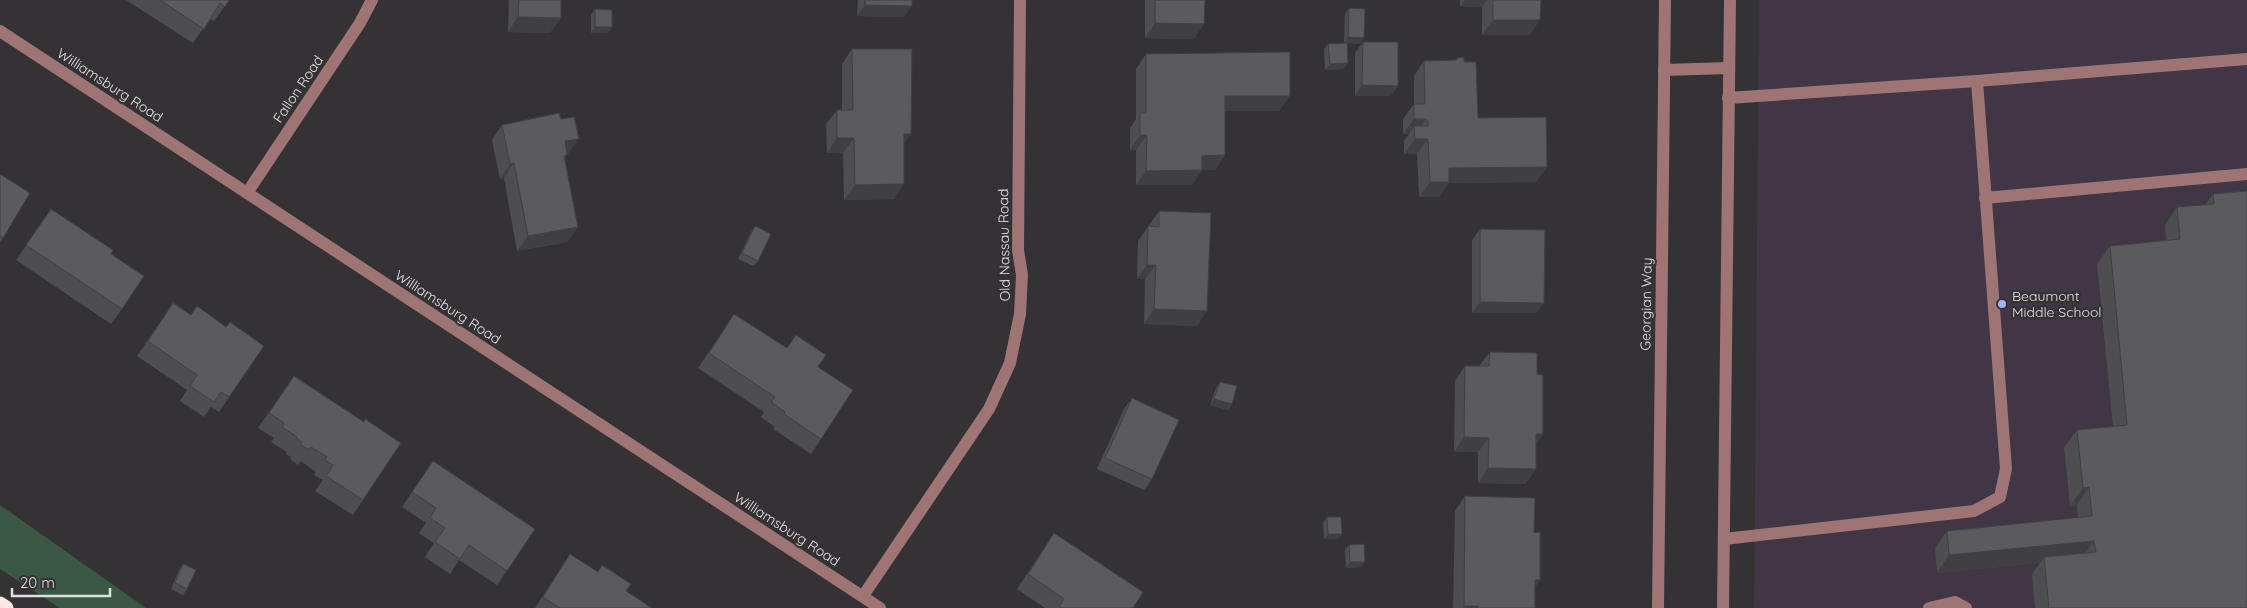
<svg xmlns="http://www.w3.org/2000/svg" width="2247" height="608" viewBox="0 0 2247 608" font-family="Quicksand,sans-serif">
<style>
.education{fill:#403646}
.green{fill:#3a5844}
.lines{fill:none;stroke-linecap:round;stroke-linejoin:round}
.minor{stroke:#9f7475;stroke-width:12}
.highway{stroke:#fde7e7;stroke-width:15}
.wall{fill:#4e4e51}
.shaded-wall{fill:#404042}
.building{fill:#5b5b5e;stroke:#404042}
.poi-dot{fill:#9cb4fd;stroke:#353235;stroke-width:2}
.labels{text-anchor:middle;stroke-width:4.5;stroke-linejoin:round;paint-order:stroke}
.street-label{font-size:14px;fill:#e0dfe0;stroke:#353235}
.poi-label{font-size:14px;fill:#e0dfe0;stroke:#353235;text-anchor:start}
</style>
<rect width="100%" height="100%" fill="#353235"/>
<polygon class="education" points="1759,0 2247,0 2247,608 1754,608"/>
<polygon class="green" points="0,505 146,608 60,608 0,569"/>
<g class="lines">
<g class="minor">
<polyline points="0,31 880,608"/>
<polyline points="1664,70 1729,68"/>
<polyline points="1977,81 2247,59"/>
<polyline points="247,193 360,23 372,0"/>
<polyline points="1985,198 2247,174"/>
<polyline points="1724,539 1974,511 2000,497 2006,469 1977,81 1728,98"/>
<polyline points="863,596 989,409 1010,363 1020,314 1022,275 1018,250 1020,0"/>
<polyline points="1658,608 1665,0"/>
<polyline points="1723,608 1730,0"/>
<polyline points="1929,608 1955,602 1966,608"/>
</g>
<polyline class="highway" points="0,604 6,608"/>
</g>
<g class="wall">
<polygon points="126,0 229,0 214,21 210,19 193,43"/>
<polygon points="509,0 561,0 550,33 508,32"/>
<polygon points="858,0 912,0 904,17 857,16"/>
<polygon points="1145,0 1205,0 1194,39 1145,38"/>
<polygon points="1460,0 1541,0 1530,35 1482,35 1482,7 1460,6"/>
<polygon points="1349,8 1360,44 1347,43 1344,69 1325,70 1324,49 1328,44 1344,43 1345,14"/>
<polygon points="595,9 612,27 608,33 591,33 591,15"/>
<polygon points="1363,42 1398,86 1390,96 1355,96 1355,53"/>
<polygon points="852,49 904,144 894,199 844,200 843,153 827,153 826,124 837,110 842,110 842,64"/>
<polygon points="1146,54 1279,111 1225,111 1225,155 1215,170 1202,170 1192,185 1136,185 1136,150 1130,150 1130,128 1136,119 1136,69"/>
<polygon points="1457,58 1464,62 1478,118 1536,182 1449,183 1439,197 1419,197 1417,154 1404,154 1404,141 1409,134 1403,134 1403,119 1414,104 1414,76 1424,61 1455,60"/>
<polygon points="502,125 568,154 567,154 565,159 578,227 567,242 517,251 504,178 500,179 492,140"/>
<polygon points="0,174 3,238 0,242"/>
<polygon points="2247,191 2247,608 2035,608 2032,574 2040,563 1937,573 1935,548 1947,531 2078,518 2077,505 2070,506 2064,447 2077,430 2113,426 2097,264 2110,246 2166,241 2165,225 2177,207 2205,205 2213,194"/>
<polygon points="51,209 111,254 122,309 111,324 16,260"/>
<polygon points="1159,211 1197,326 1144,324 1145,279 1137,279 1138,241"/>
<polygon points="755,226 758,261 754,266 738,259 751,232"/>
<polygon points="1480,229 1544,303 1536,313 1472,313 1472,240"/>
<polygon points="173,303 190,315 226,327 264,346 219,412 211,407 204,417 180,401 187,390 137,356"/>
<polygon points="734,314 787,348 796,335 818,367 821,439 811,454 773,429 775,427 761,417 764,412 698,368"/>
<polygon points="1490,352 1537,374 1543,434 1536,444 1536,469 1525,484 1478,483 1478,452 1454,452 1455,381 1465,366 1479,366"/>
<polygon points="294,376 363,422 365,419 363,500 353,515 315,491 323,480 314,475 316,472 301,461 298,465 290,459 291,457 286,454 287,452 271,442 274,438 258,428"/>
<polygon points="1220,382 1232,404 1228,410 1210,405 1216,388"/>
<polygon points="1132,398 1152,479 1144,490 1097,469 1124,409"/>
<polygon points="433,461 535,529 497,585 459,560 450,574 425,557 434,543 419,533 426,523 402,507"/>
<polygon points="1465,496 1534,533 1540,580 1535,587 1535,608 1453,608 1455,511"/>
<polygon points="1327,517 1342,534 1338,539 1324,539 1323,523"/>
<polygon points="1054,533 1133,608 1045,608 1017,589"/>
<polygon points="1349,545 1365,562 1361,567 1346,568 1345,550"/>
<polygon points="570,554 626,591 652,608 535,608"/>
<polygon points="183,564 187,589 183,595 171,589 179,570"/>
</g>
<g class="shaded-wall">
<polygon points="1465,0 1487,0 1482,7 1460,6"/>
<polygon points="865,5 912,6 904,17 857,16"/>
<polygon points="518,17 561,18 550,33 508,32"/>
<polygon points="1493,20 1540,20 1530,35 1482,35"/>
<polygon points="1155,23 1204,24 1194,39 1145,38"/>
<polygon points="595,27 612,27 608,33 591,33"/>
<polygon points="1348,37 1364,38 1360,44 1344,43"/>
<polygon points="1348,63 1344,69 1325,70 1330,64"/>
<polygon points="1362,85 1398,86 1390,96 1355,96"/>
<polygon points="1225,96 1290,96 1279,111 1215,111"/>
<polygon points="1414,119 1426,119 1416,134 1414,126 1409,134 1403,134"/>
<polygon points="904,134 911,134 900,148"/>
<polygon points="1140,135 1147,135 1136,150 1130,150"/>
<polygon points="837,138 854,138 843,153 827,153"/>
<polygon points="579,139 568,154 554,156 565,141"/>
<polygon points="1415,139 1428,139 1417,154 1404,154"/>
<polygon points="1225,155 1215,170 1202,170 1192,185 1136,185 1146,171 1202,156"/>
<polygon points="514,163 504,178 500,179 510,164"/>
<polygon points="1547,167 1536,182 1449,183 1439,197 1419,197 1430,182 1449,168"/>
<polygon points="904,184 894,199 844,200 855,185"/>
<polygon points="578,227 567,242 517,251 528,236"/>
<polygon points="1147,265 1156,265 1145,279 1137,279"/>
<polygon points="1480,302 1544,303 1536,313 1472,313"/>
<polygon points="1154,309 1207,311 1197,326 1144,324"/>
<polygon points="1214,399 1232,404 1228,410 1210,405"/>
<polygon points="1536,434 1543,434 1532,449"/>
<polygon points="1464,437 1489,438 1478,452 1454,452"/>
<polygon points="1488,468 1536,469 1525,484 1478,483"/>
<polygon points="2089,487 2077,505 2070,506 2083,488"/>
<polygon points="1328,534 1342,534 1338,539 1324,539"/>
<polygon points="2094,541 2082,558 2044,557 2040,563 1937,573 1949,555"/>
<polygon points="1350,562 1365,562 1361,567 1346,568"/>
<polygon points="1535,580 1540,580 1529,595"/>
<polygon points="1464,606 1478,606 1477,608 1462,608"/>
</g>
<g class="building">
<polygon points="160,0 229,0 225,7 220,3 204,29"/>
<polygon points="519,0 561,0 561,18 518,17"/>
<polygon points="865,0 912,0 912,6 865,5"/>
<polygon points="1155,0 1205,0 1204,24 1155,23"/>
<polygon points="1493,0 1541,0 1540,20 1493,20"/>
<polygon points="1349,8 1365,9 1364,38 1348,37"/>
<polygon points="595,9 612,10 612,27 595,27"/>
<polygon points="1363,42 1398,42 1398,86 1362,85"/>
<polygon points="1347,43 1348,63 1330,64 1328,44"/>
<polygon points="852,49 912,49 911,134 904,134 904,184 855,185 854,138 837,138 837,110 853,110"/>
<polygon points="1290,52 1290,96 1225,96 1225,155 1202,156 1202,170 1146,171 1147,135 1140,135 1140,113 1146,113 1146,54"/>
<polygon points="1464,57 1464,62 1476,62 1478,118 1546,117 1547,167 1449,168 1449,182 1430,182 1428,139 1415,139 1414,126 1428,126 1428,121 1426,121 1426,119 1414,119 1414,104 1425,104 1424,61 1457,60 1457,58"/>
<polygon points="559,113 561,119 574,117 579,139 565,141 567,155 564,156 578,227 528,236 514,163 510,164 502,125"/>
<polygon points="0,174 30,193 3,238 0,236"/>
<polygon points="2247,191 2247,608 2049,608 2044,557 2096,552 2094,541 1949,555 1947,531 2092,516 2089,487 2083,488 2077,430 2127,425 2110,246 2180,239 2177,207 2214,204 2213,194"/>
<polygon points="51,209 113,250 111,254 144,276 122,309 26,245"/>
<polygon points="1159,211 1211,213 1207,311 1154,309 1156,265 1147,265 1148,226 1159,227"/>
<polygon points="755,226 771,234 758,261 742,253"/>
<polygon points="1480,229 1545,230 1544,303 1480,302"/>
<polygon points="173,303 191,315 197,306 226,327 230,322 264,346 229,397 221,392 214,402 190,386 197,375 148,341"/>
<polygon points="734,314 787,348 796,335 826,355 818,367 853,390 821,439 784,414 785,412 771,402 775,397 709,353"/>
<polygon points="1490,352 1537,353 1537,374 1543,375 1543,434 1536,434 1536,469 1488,468 1489,438 1464,437 1465,366 1489,366"/>
<polygon points="294,376 364,422 365,419 401,443 363,500 326,476 333,465 325,460 327,457 311,447 309,450 300,444 302,442 297,439 297,437 282,427 284,423 269,413"/>
<polygon points="1220,382 1237,386 1232,404 1214,399"/>
<polygon points="1132,398 1179,420 1152,479 1105,458"/>
<polygon points="433,461 535,529 507,571 469,545 460,559 435,542 445,528 430,518 436,508 412,492"/>
<polygon points="1465,496 1535,498 1534,533 1540,532 1540,580 1535,580 1535,608 1478,608 1478,606 1464,606"/>
<polygon points="1327,517 1341,517 1342,534 1328,534"/>
<polygon points="1054,533 1143,592 1133,608 1062,608 1059,606 1064,599 1028,574"/>
<polygon points="1364,544 1365,562 1350,562 1349,545"/>
<polygon points="570,554 598,572 602,565 631,584 626,591 652,608 560,608 543,597"/>
<polygon points="183,564 196,570 187,589 175,583"/>
</g>
<circle class="poi-dot" cx="2002" cy="304" r="5"/>
<g class="labels">
<g class="street-label">
<text transform="translate(110 85) rotate(33)" y="5">Williamsburg Road</text>
<text transform="translate(298 89) rotate(-56)" y="5">Fallon Road</text>
<text transform="translate(1004 245) rotate(-91)" y="5">Old Nassau Road</text>
<text transform="translate(1646 304) rotate(-89)" y="5">Georgian Way</text>
<text transform="translate(448 307) rotate(33)" y="5">Williamsburg Road</text>
<text transform="translate(787 529) rotate(33)" y="5">Williamsburg Road</text>
</g>
<g class="poi-label">
<text x="2012" y="301">Beaumont<tspan x="2012" dy="16">Middle School</tspan></text>
</g>
</g>
<path d="M12 588v8h98v-8" fill="none" stroke="#e0dfe0" stroke-width="2.5"/>
<text x="20" y="588" font-size="15" fill="#e0dfe0" stroke="#353235" stroke-width="4" paint-order="stroke">20 m</text>
</svg>
